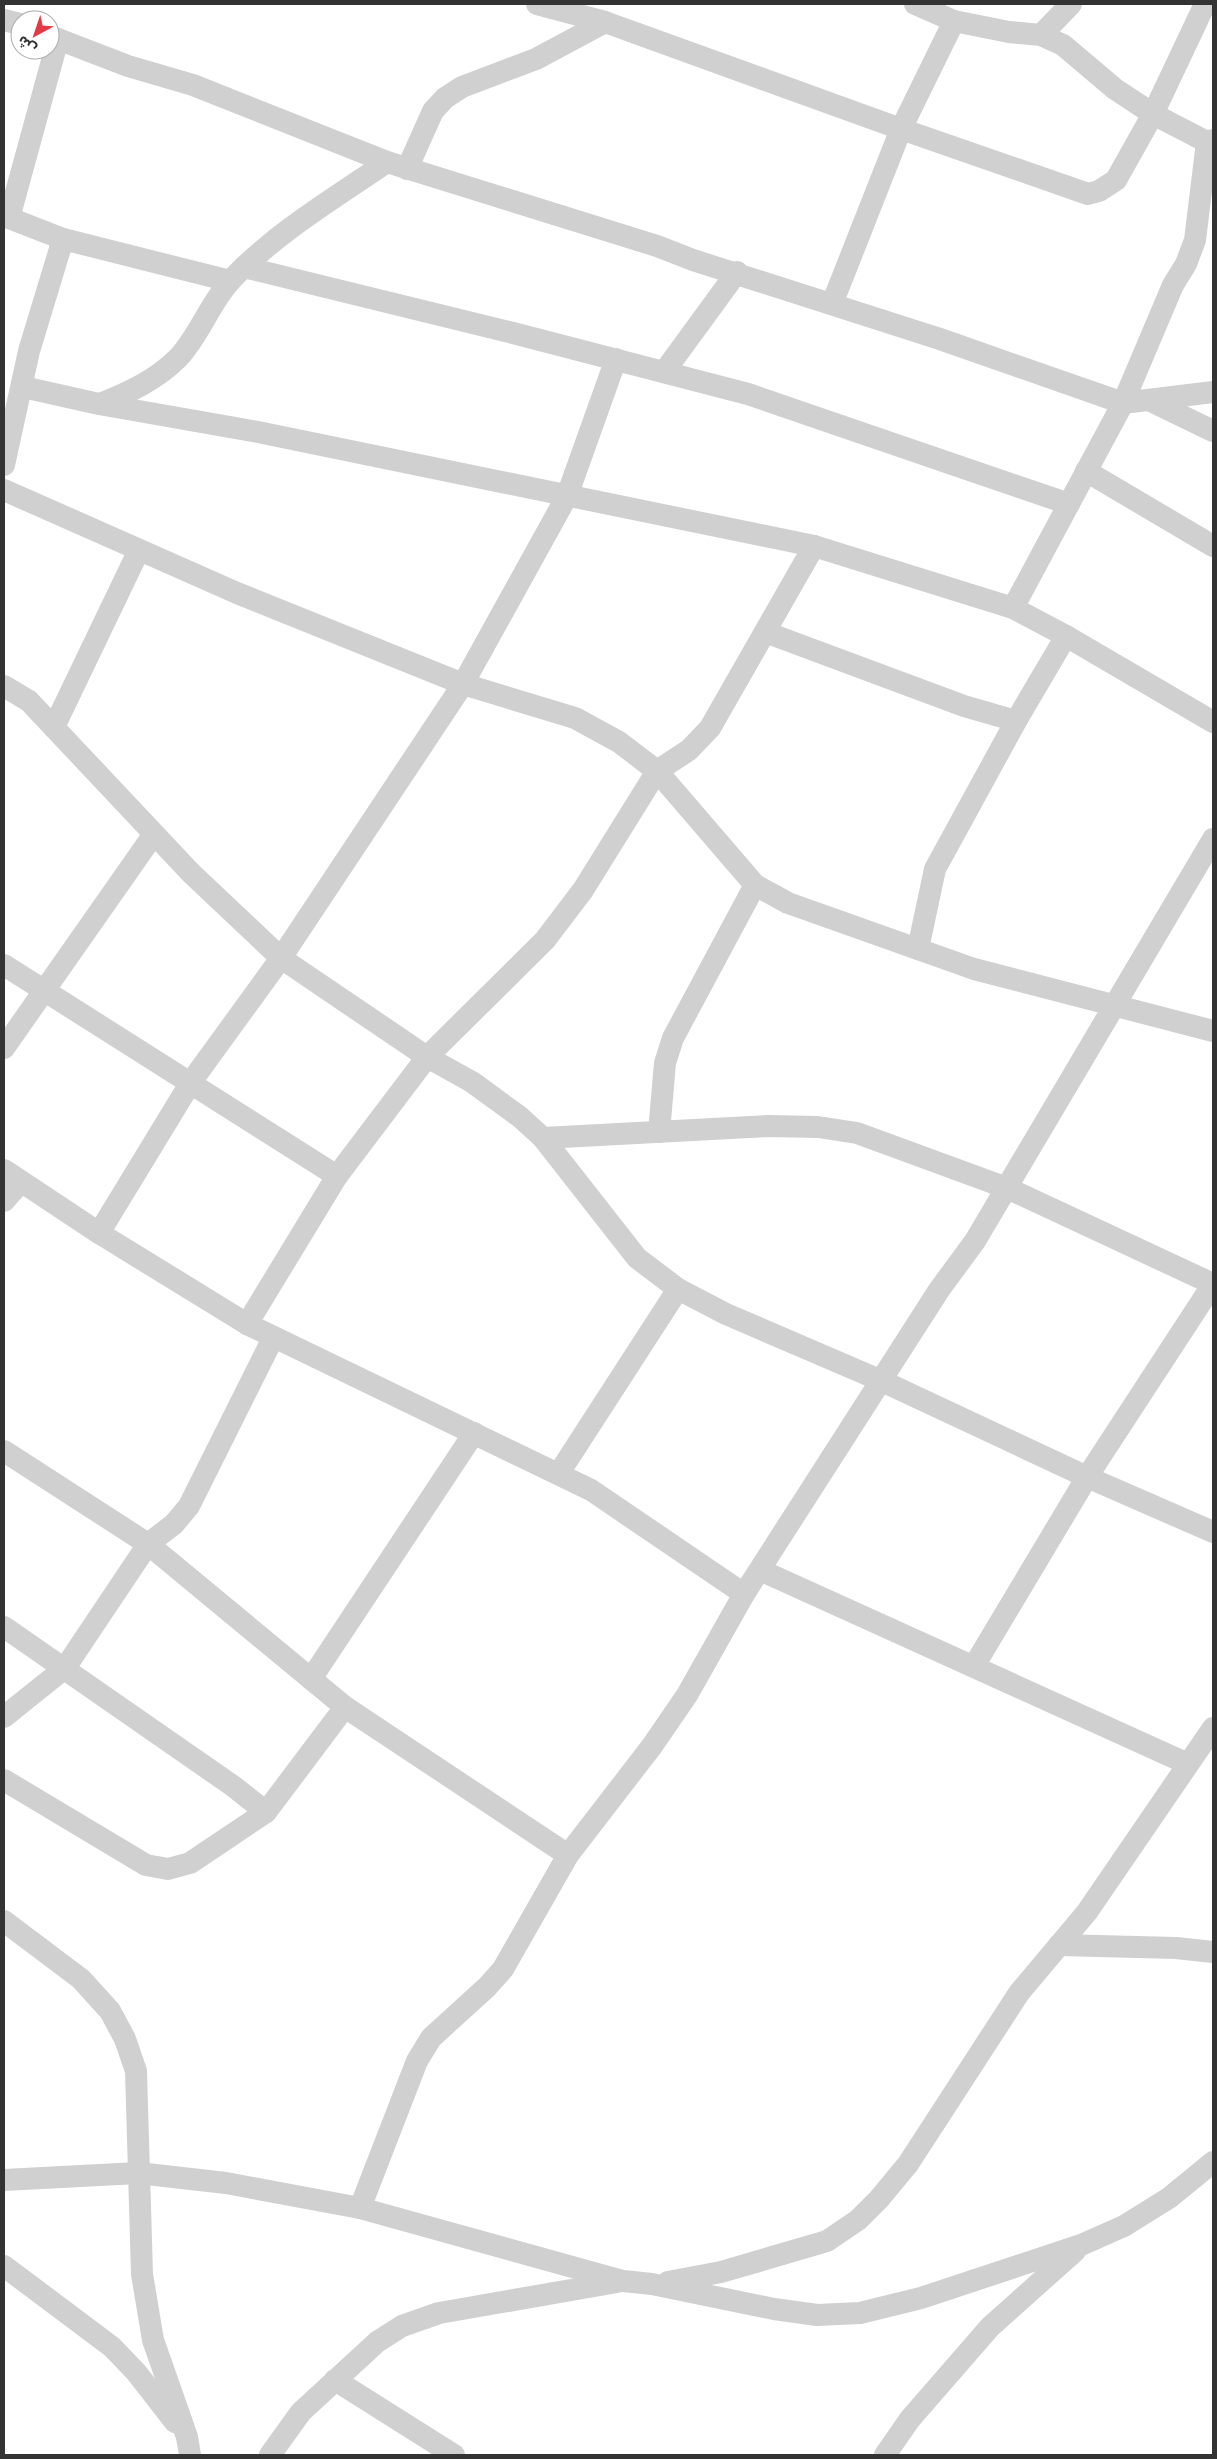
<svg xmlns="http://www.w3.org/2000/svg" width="1217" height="2459" viewBox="0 0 1217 2459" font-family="'PT Sans Narrow','Noto Sans Arabic',sans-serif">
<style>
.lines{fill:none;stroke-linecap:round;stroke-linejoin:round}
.minor{stroke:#d0d0d0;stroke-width:22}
</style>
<rect width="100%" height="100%" fill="#fff"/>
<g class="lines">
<g class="minor">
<polyline points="537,4 605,22 901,129 1088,194 1099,191 1116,180 1153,114 1205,4"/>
<polyline points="915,4 954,21 1009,32 1041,35 1063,45 1115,89 1153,114 1207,142 1213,140"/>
<polyline points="4,20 20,24"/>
<polyline points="1041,35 1071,4"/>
<polyline points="50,36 128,66 193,85 387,162 657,246 693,260 940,339 1123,403 1213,392"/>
<polyline points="407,169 433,111 445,98 462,87 536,59 605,22"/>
<polyline points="4,216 63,239 230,281"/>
<polyline points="9,218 58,39"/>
<polyline points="244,267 513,333 748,394 1069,504"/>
<polyline points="832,304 901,129 954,21"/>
<polyline points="664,372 737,272"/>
<polyline points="23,387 99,404 258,432 814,546 1013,608 1066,636 1213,722"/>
<polyline points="1149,400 1213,431"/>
<path d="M100,404C128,393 156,380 178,358C200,335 210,302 232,279C277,232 333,199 387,162"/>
<polyline points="4,465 29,351 63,239"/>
<polyline points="1086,471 1213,546"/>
<polyline points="4,490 237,593 463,684 575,718 619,742 657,771 755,885 788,903 974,969 1213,1031"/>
<polyline points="1013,608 1123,403 1173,285 1186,264 1195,240 1207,142"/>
<polyline points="765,632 964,706 1016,721"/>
<polyline points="4,686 29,701 191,873 281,958 427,1057 472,1082 520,1117 543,1138 637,1258 678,1289 726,1314 882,1381 1087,1477 1213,1532"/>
<polyline points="54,727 139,550"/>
<polyline points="918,949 935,869 1016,721 1066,636"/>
<polyline points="4,965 337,1176"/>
<polyline points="4,1048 154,834"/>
<polyline points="659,1132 665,1063 673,1038 755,885"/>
<polyline points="543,1138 768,1126 818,1127 857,1133 1007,1188 1213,1284"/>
<polyline points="4,1170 99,1233 247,1324 591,1490 744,1594"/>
<polyline points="4,1201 20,1183"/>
<polyline points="99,1233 191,1082 281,958 463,684 567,496 616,359"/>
<polyline points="247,1324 337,1176 427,1057 545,940 583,890 657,771 689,750 710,728 814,546"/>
<polyline points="4,1451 148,1544 345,1707 568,1855"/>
<polyline points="559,1473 678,1289"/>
<polyline points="760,1570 1188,1764"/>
<polyline points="4,1627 233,1786 266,1812"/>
<polyline points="974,1666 1087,1477 1213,1284"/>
<polyline points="311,1679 474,1433"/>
<polyline points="4,1717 65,1668 148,1544 174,1524 189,1506 273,1338"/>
<polyline points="4,1780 146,1865 168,1869 190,1863 266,1812 345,1707"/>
<polyline points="4,1921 81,1979 110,2011 125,2039 136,2071 142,2274 153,2340 187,2437 190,2455"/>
<polyline points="1059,1945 1176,1948 1213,1952"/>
<polyline points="4,2180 138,2173 226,2183 360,2208 623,2281 652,2284 774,2309 817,2315 860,2313 921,2298 1081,2245 1124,2226 1169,2198 1213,2162"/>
<polyline points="360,2208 417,2061 431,2038 487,1987 503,1969 568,1855 652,1746 687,1695 744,1594 939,1290 975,1241 1213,839"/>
<polyline points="4,2266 112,2347 136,2372 175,2422"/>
<polyline points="668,2282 721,2272 827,2241 858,2220 879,2199 908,2164 1019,1993 1087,1912 1213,1728"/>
<polyline points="335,2380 454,2455"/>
<polyline points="270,2455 301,2412 377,2342 402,2326 439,2313 617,2282"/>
<polyline points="885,2455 910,2419 990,2327 1075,2251"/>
</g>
</g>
<rect width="1217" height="2459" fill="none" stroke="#333333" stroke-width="10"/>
<g transform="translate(35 35) rotate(220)"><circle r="24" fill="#ffffff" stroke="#adadad"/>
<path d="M0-4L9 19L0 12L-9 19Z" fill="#e63946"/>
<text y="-8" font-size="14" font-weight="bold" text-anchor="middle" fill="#333333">ش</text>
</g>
</svg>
